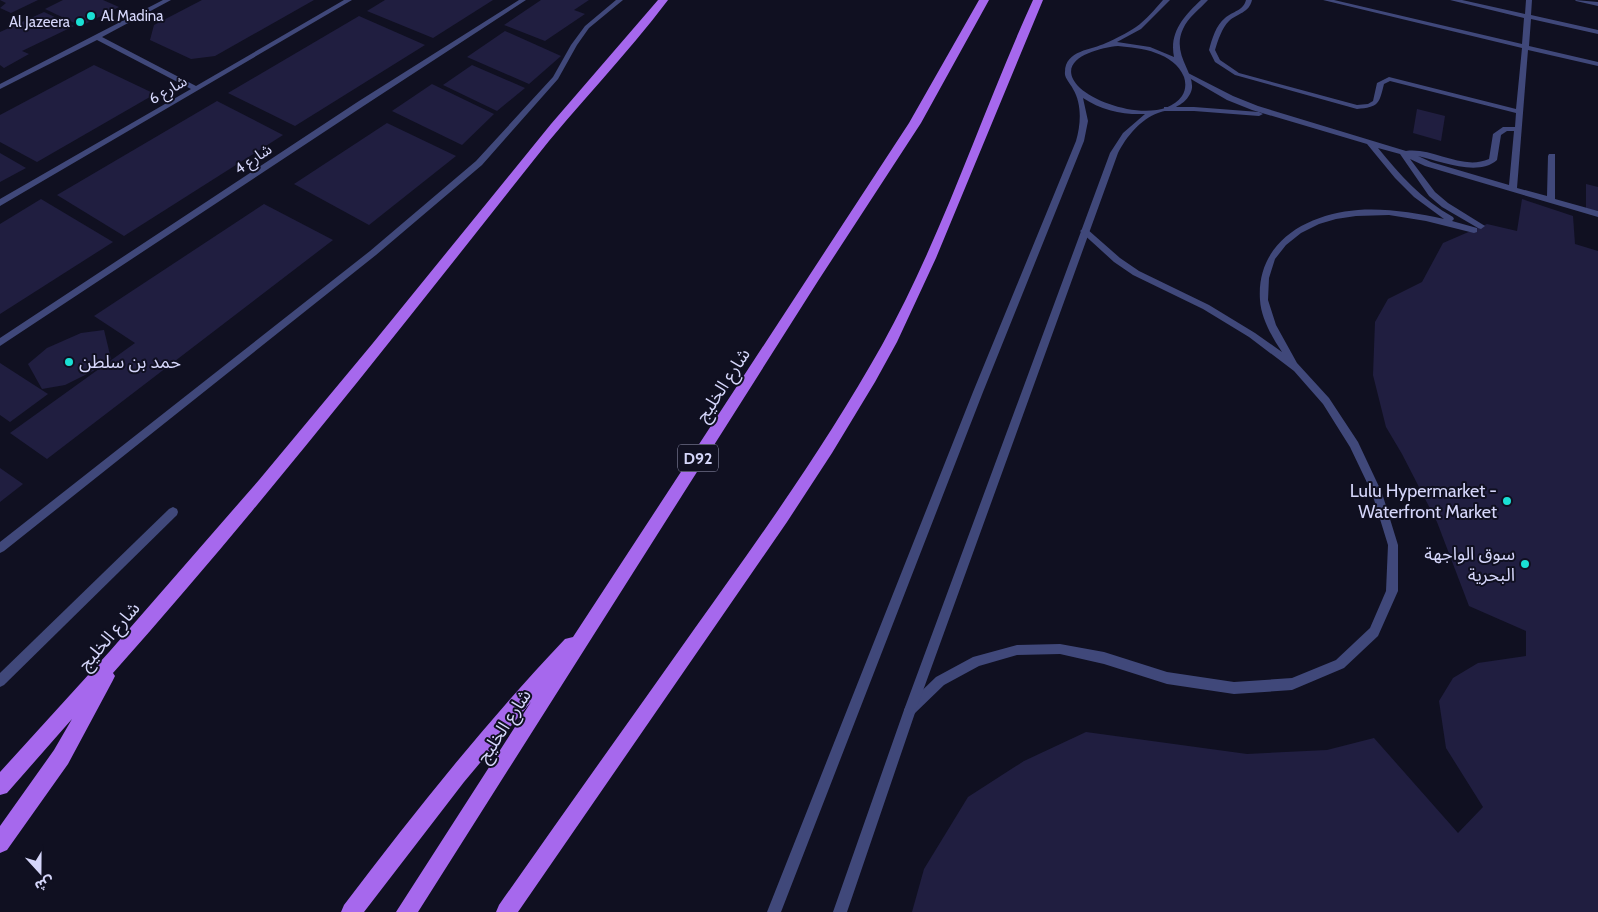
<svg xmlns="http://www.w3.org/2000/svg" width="1598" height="912" viewBox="0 0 1598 912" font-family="Cabin,'Noto Sans Arabic',sans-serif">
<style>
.building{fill:#201e40}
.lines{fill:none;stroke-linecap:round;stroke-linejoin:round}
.lane{fill:#40487a;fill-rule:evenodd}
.street{fill:#40487a;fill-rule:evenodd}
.primary{fill:#a668ed;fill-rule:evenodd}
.poi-dot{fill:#1ae0d4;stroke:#101021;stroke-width:2}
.labels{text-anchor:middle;stroke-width:4;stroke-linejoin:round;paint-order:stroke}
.far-poi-label{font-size:15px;fill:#d5d6fa;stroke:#101021;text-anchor:start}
.far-street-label{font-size:15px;fill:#d5d6fa;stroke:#101021}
.shield{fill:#101021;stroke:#9a9bb9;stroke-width:1}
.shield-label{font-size:16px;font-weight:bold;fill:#d5d6fa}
.poi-label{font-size:18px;fill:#d5d6fa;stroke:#101021;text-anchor:end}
.street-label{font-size:18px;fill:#d5d6fa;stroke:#101021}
</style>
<rect width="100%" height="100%" fill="#101021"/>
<g class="building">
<polygon points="0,0 38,0 11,13 0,8 6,3"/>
<polygon points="63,0 103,0 119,7 81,26 45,9"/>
<polygon points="202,0 314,0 215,56 191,59 150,40 154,25"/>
<polygon points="385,0 493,0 433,38 367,11"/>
<polygon points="541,0 589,0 574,10 585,14 545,41 504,25"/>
<polygon points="44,12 74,26 22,51 29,54 4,68 0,65 0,32"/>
<polygon points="359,16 425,45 295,126 228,93"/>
<polygon points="505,31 561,56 529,84 467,57"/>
<polygon points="94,65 155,94 37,162 0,142 0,115"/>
<polygon points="472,65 525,88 497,111 443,85"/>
<polygon points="432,84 494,114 462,145 392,111"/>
<polygon points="217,101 283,135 124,236 57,195"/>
<polygon points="1417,109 1445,116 1441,141 1413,133"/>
<polygon points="387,123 456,156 369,225 294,184"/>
<polygon points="0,153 26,168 0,182"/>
<polygon points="1586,184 1598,187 1598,211 1586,208"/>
<polygon points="41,199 113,242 0,314 0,224"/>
<polygon points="1522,199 1573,216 1575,244 1598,251 1598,912 912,912 924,869 968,797 1024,761 1086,732 1247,754 1327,750 1374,738 1458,833 1483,807 1446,748 1439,701 1453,678 1478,663 1526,656 1526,631 1469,606 1437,522 1402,454 1386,427 1373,375 1375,322 1388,299 1422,282 1443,243 1487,224 1517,231"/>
<polygon points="264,204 333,240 47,459 10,433 135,343 94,316"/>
<polygon points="104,330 111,359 93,371 65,385 42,389 28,364 47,348 81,333"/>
<polygon points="0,363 48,394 10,422 0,415"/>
<polygon points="0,468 23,484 0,502"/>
</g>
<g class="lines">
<g class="lane">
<polygon points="616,0 623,0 589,28 577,45 558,79 482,165 376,255 4,551 0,553 0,542 370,251 476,161 553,77 571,45 585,26"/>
<path d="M1246,0H1252C1249,13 1238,13 1229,21C1222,28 1218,40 1215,50L1220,60L1239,73L1357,105L1368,104L1373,101L1377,83L1389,77L1516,109L1522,48L1323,0H1334L1522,44L1524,18L1450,0H1462L1525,14L1526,0H1532L1531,15L1598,30V34L1531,19L1529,46L1598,62V66L1528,50L1517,188L1547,196L1548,156L1549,154H1555V199L1598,211V217L1425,166L1410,159L1435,192L1448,203L1485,226L1481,229L1478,228L1442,207L1429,196L1400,154L1378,148C1400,175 1422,200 1453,217L1454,219L1452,221L1477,228V232L1474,233L1426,221L1389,215L1356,216L1336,219L1319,224L1301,233L1286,245L1275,259L1269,278L1268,300L1276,325L1297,363L1329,398L1358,442L1382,493L1398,545V591L1378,636L1344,668L1292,690L1234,694L1167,684L1104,664L1060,654L1017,655L979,666L944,685L914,714L910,716L906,714L904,710L906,706L936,677L973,657L1017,645L1060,644L1104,652L1167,672L1234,682L1292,678L1336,660L1370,628L1386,591L1388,545L1372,493L1350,447L1323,404L1294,371L1249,337L1203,309L1133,275L1114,262L1080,231L1084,228L1087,229L1120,258L1139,271L1209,305L1255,333L1282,352C1272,337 1261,318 1260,300C1256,242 1307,214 1358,210C1387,208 1416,213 1444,219L1414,197L1395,178L1367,144L1252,110L1227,100L1184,75V73H1188L1233,96L1258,106L1406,151C1433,147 1462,171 1489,159L1493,134L1503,127H1515L1516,113L1390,81L1384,84C1379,104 1379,107 1357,109L1235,75L1215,62L1209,50C1212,39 1216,25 1225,18C1233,11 1243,11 1246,0ZM1507,131H1514L1509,185L1431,162L1418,156C1440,161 1478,177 1497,160L1501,135Z"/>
<polygon points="1575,0 1598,2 1598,6 1576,1"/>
<polygon points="1164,107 1194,107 1259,112 1263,114 1259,116 1194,111 1164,111"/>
<polygon points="173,507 177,509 178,512 177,515 4,685 0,687 0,673 169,509"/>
</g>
<g class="street">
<polygon points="163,0 171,0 102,37 196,86 344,0 352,0 0,206 0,199 191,89 97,40 0,89 0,84"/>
<polygon points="519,0 526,0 365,105 0,346 0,338 359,101"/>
<path d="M1163,0H1170L1141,29L1117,42L1150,47L1174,57C1169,32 1184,16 1201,0H1208C1200,9 1188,17 1183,29C1170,57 1200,76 1190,94C1183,107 1170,109 1158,113C1141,119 1126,137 1118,153L916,710L847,912H833L904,710L1110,153L1123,133L1145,114C1123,115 1101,110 1083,98L1088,121L1084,141L983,392L781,912H767L973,392L1076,141C1081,124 1082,104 1073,89C1070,83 1064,78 1065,72C1065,50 1092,50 1106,43C1115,39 1127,33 1136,27C1146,20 1155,9 1163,0ZM1118,46C1141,48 1174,52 1184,77C1186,83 1186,90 1182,96C1162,124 1101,107 1080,88C1052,60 1097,48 1118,46Z"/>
</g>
<g class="primary">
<path d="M658,0H668C626,56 576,106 533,161C396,334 260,508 113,673L115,676L112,682L68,764L7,850L0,853V826L54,750L72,719L7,793L0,795V772L110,651L259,480L373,343L551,124Z"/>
<path d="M979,0H989L921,123L818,281L418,912H396L531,702L464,782L364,912H341L344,905C414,813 485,723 565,639L573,637L909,123Z"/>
<path d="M1033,0H1043L936,258L897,342L875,382L832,453L787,522L518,912H496L499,905C564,812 630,720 695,628C761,536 827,443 882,345C943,235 981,114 1033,0Z"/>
</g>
</g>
<g class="poi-dot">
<circle cx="91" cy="16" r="5"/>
<circle cx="80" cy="22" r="5"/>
<circle cx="69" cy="362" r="5"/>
<circle cx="1507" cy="501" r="5"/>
<circle cx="1525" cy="564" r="5"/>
</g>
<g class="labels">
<g class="far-poi-label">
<text x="101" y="21">Al Madina</text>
<text x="70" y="27" text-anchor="end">Al Jazeera</text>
</g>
<g class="far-street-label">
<text transform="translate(168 90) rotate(-30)" y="5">شارع 6</text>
<text transform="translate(253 159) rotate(-34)" y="5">شارع 4</text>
</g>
<rect class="shield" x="678" y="444.5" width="40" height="27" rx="4"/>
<g class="shield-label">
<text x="698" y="464">D92</text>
</g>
<g class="poi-label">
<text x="79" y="368" text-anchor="start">حمد بن سلطن</text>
<text x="1497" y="497">Lulu Hypermarket -<tspan x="1497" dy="21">Waterfront Market</tspan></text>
<text x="1515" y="560">سوق الواجهة<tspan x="1515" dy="21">البحرية</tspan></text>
</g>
<g class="street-label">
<text transform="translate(723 385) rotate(-57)" y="6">شارع الخليج</text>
<text transform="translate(109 636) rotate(-49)" y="6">شارع الخليج</text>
<text transform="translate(504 726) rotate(-57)" y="6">شارع الخليج</text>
</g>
</g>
<g transform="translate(40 872) rotate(159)" stroke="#101021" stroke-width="4" paint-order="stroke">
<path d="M0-4L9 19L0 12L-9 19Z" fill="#d5d6fa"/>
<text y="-8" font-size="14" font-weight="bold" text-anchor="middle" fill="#d5d6fa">ش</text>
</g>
</svg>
